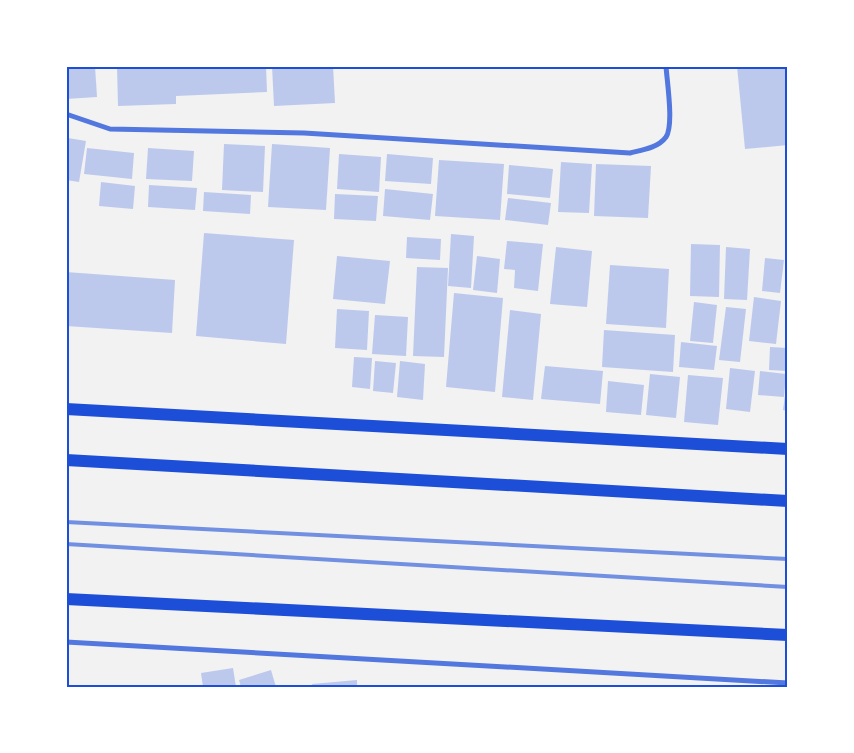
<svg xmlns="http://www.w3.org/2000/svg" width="854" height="753" viewBox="0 0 854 753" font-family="'DM Sans',sans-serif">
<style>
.building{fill:#bdc9ec}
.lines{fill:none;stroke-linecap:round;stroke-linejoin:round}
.minor{stroke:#5277de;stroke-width:5}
.primary{stroke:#1d4ed8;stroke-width:12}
.rail{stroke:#7290e2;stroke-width:4}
.neatline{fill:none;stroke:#1d4ed8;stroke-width:2}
</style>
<rect width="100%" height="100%" fill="#f2f2f2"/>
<g class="building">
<polygon points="66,66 95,66 97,97 66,99"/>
<polygon points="117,66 266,66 267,92 176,96 176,104 118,106"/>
<polygon points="272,66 333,66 335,103 274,106"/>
<polygon points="737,66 788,66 788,145 745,149"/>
<polygon points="68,138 86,141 79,182 66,180"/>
<polygon points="224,144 265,146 263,192 222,190"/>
<polygon points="272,144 330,148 326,210 268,207"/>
<polygon points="87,148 134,153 132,179 84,174"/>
<polygon points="148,148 194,151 192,181 146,179"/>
<polygon points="339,154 381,157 379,192 337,189"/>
<polygon points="387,154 433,158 431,184 385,181"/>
<polygon points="439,160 504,164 500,220 435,216"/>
<polygon points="561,162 592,164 589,213 558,212"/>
<polygon points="596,164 651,166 648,218 594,216"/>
<polygon points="509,165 553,169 550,198 507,194"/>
<polygon points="101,182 135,186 133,209 99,206"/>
<polygon points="149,185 197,188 195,210 148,207"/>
<polygon points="385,189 433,194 430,220 383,216"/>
<polygon points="204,192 251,195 250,214 203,211"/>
<polygon points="335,194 378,196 376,221 334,219"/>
<polygon points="508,198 551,203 548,225 505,220"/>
<polygon points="204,233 294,240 286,344 196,336"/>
<polygon points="451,234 474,236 471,288 448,286"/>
<polygon points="407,237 441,239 440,260 406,258"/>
<polygon points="507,241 543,244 538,291 514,288 515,270 504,269"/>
<polygon points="691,244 720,245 719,297 690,296"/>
<polygon points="556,247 592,251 587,307 550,304"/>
<polygon points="726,247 750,249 747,300 724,299"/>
<polygon points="337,256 390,261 385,304 333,299"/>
<polygon points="477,256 500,259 497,293 473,290"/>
<polygon points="765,258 784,260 780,293 762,291"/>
<polygon points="610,265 669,269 666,328 606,324"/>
<polygon points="417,267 448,268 444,357 413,356"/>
<polygon points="66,272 175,280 172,333 66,326"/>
<polygon points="786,278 788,279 788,293 785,293"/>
<polygon points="454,293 503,298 495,392 446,387"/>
<polygon points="754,297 781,301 776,344 749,341"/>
<polygon points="694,302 717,305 713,343 690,341"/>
<polygon points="726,307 746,309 740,362 719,360"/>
<polygon points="337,309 369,311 367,350 335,348"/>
<polygon points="510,310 541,314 533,400 502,397"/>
<polygon points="375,315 408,317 406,356 372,354"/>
<polygon points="604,330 675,335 673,372 602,367"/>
<polygon points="681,342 717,346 714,370 679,367"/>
<polygon points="770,347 788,348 788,371 769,370"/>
<polygon points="354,357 372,358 370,389 352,387"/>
<polygon points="375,361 396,363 393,393 373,391"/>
<polygon points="400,361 425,364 423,400 397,397"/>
<polygon points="545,366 603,371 600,404 541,399"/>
<polygon points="730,368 755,371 750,412 726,409"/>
<polygon points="760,371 786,374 784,397 758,395"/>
<polygon points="650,374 680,377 676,418 646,415"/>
<polygon points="688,375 723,378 718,425 684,422"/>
<polygon points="608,381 644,385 641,415 606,412"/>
<polygon points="785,395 788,395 788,411 783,410"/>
<polygon points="233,668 236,687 203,687 201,673"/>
<polygon points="271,670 276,687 241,687 239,680"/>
<polygon points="357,680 357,687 313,687 312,684"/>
</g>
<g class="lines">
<g class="minor">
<path d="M66,114L110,129L304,133L630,153C642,150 658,148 666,137C674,125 667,82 666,66"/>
<polyline points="66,642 788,683"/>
</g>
<g class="primary">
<polyline points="66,409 788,449"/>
<polyline points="66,460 788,501"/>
<polyline points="66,599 788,635"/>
</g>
<g class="rail">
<polyline points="66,522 788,559"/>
<polyline points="66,544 788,587"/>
</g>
</g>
<rect width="854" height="753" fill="none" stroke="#ffffff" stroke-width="135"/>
<rect x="68" y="68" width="718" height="618" class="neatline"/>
</svg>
